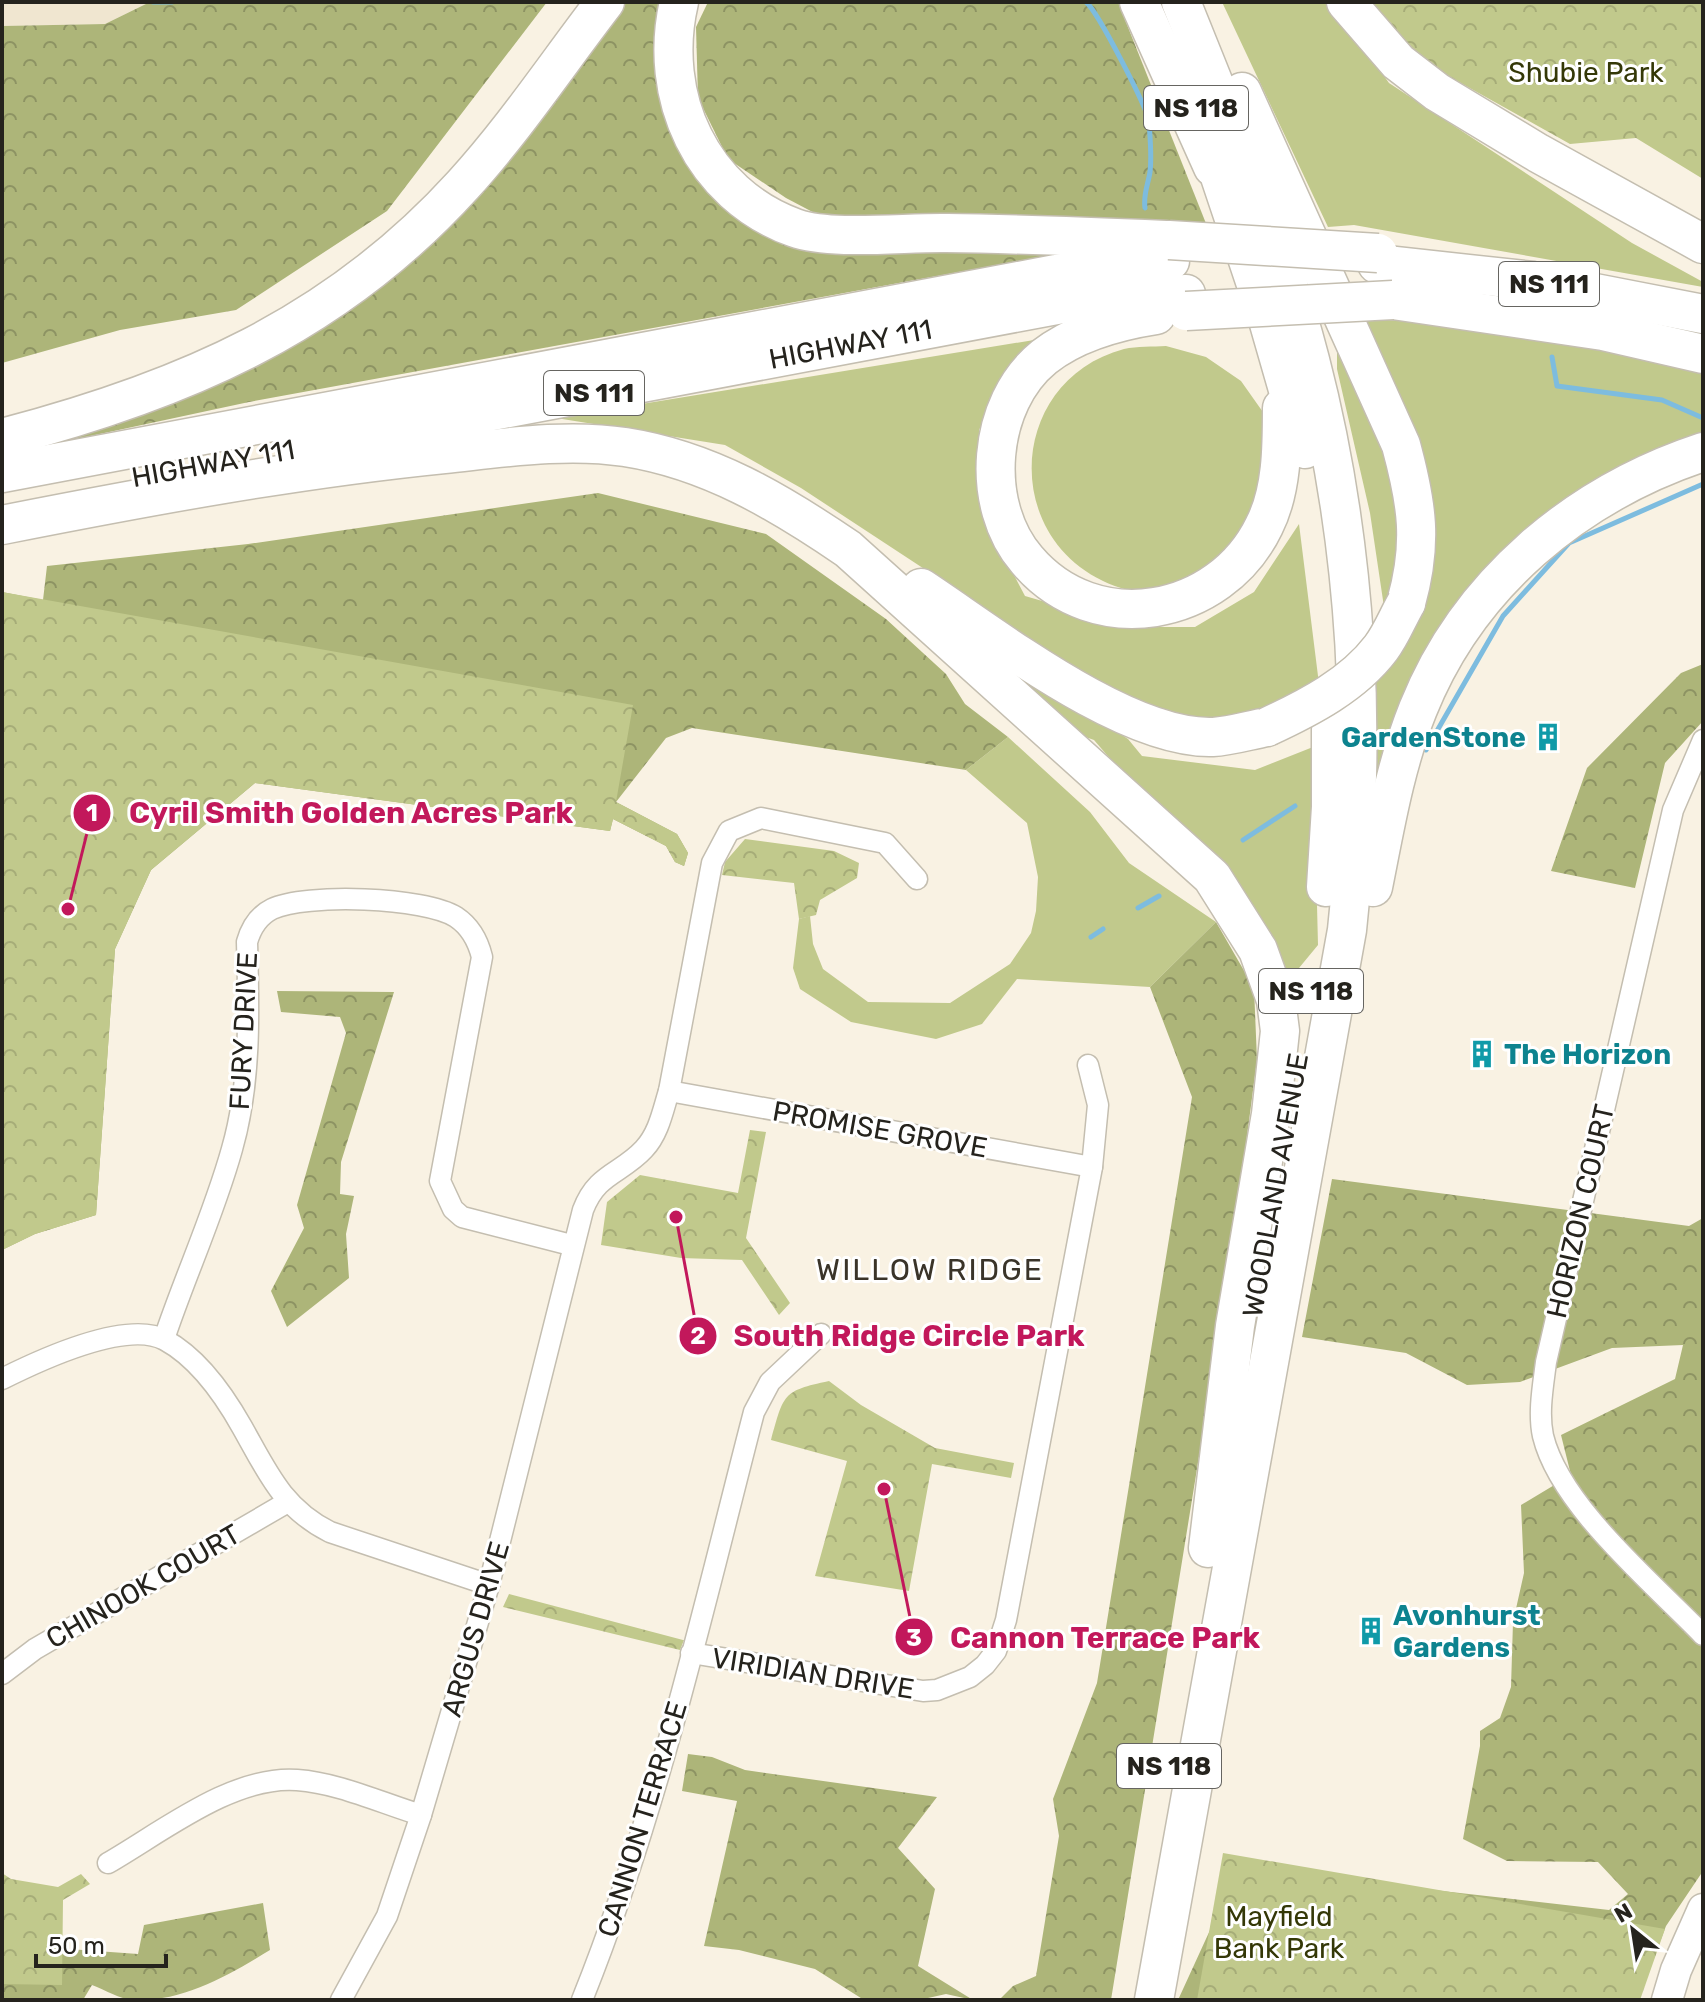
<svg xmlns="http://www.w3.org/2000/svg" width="1705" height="2002" viewBox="0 0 1705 2002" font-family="Rubik,sans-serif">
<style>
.built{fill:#f0e6d0}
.grass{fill:#c1c98c}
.forest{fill:url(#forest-crowns)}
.park{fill:url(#park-crowns)}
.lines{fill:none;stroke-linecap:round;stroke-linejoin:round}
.stream{stroke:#7dbcdf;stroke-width:5}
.street-casing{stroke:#c4beb0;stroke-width:23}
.secondary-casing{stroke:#c4beb0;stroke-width:33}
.highway-casing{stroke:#c4beb0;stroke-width:41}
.street{stroke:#fff;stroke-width:20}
.secondary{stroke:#fff;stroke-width:30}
.highway{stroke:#fff;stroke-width:38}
.highway-bridge-casing{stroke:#c4beb0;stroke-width:41;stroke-linecap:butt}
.highway-bridge{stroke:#fff;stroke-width:38}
.labels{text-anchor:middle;stroke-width:6;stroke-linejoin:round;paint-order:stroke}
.shield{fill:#fff;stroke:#666561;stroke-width:2}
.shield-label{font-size:26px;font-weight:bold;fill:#25231d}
.park-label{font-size:28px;fill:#343807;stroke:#fff}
.street-label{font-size:28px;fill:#25231d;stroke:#fff}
.culture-label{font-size:28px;font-weight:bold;fill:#0d838f;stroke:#fff;text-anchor:start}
.neighbourhood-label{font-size:30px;letter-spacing:2px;fill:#3a3429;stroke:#fff}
.leader{fill:none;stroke:#c2185b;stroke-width:3}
.callout-dot{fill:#c2185b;stroke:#fff;stroke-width:3}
.mark-label{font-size:24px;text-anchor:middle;font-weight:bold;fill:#fff}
.callout-label{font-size:30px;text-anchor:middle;font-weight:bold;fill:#c2185b;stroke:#fff;stroke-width:6;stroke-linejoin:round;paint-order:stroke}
</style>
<defs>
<pattern id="forest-crowns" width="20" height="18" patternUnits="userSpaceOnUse" patternTransform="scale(2)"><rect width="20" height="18" fill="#adb579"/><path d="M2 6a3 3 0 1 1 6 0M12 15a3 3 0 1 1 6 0" fill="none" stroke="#8d9363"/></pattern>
<pattern id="park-crowns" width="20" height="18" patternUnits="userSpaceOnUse" patternTransform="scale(2)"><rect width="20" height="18" fill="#c1c98c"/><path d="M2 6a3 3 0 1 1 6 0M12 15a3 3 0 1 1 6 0" fill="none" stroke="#a6ac78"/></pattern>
</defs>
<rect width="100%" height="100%" fill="#f9f2e3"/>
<polygon class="built" points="2,2 150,2 105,24 2,26"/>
<g class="grass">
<polygon points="1222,2 1331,2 1389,83 1632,243 1703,282 1703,287 1354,225 1328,227"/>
<polygon points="1362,318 1533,331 1703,364 1703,445 1538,532 1376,794 1374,672 1416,604"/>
<polygon points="1040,339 1013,365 979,430 984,518 1025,596 1132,627 1195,627 1254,592 1299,524 1319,684 1287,706 1236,719 1178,719 1110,691 801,488 725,445 556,418"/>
<polygon points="1337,343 1417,514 1384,607 1370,513 1337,369"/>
<path d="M1166,346L1206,357L1241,381L1265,415L1277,455L1230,567C1208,575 1178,592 1155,593C1138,594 1118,588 1103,581C999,531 1011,379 1124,349C1137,346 1153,347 1166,346Z"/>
<polygon points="961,628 1128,739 1142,756 1255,770 1313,747 1318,945 1299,968 1297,1004 1195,839 1182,842 1094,740 1057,727"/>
<polygon points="1008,737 1090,812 1129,863 1216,922 1150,987 1017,979 982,1024 936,1039 851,1022 800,989 793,968 799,919 810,916 813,944 823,969 868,1002 950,1003 1010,964 1031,933 1036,911 1038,877 1027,823 966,770"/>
</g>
<g class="forest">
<polygon points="150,2 547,2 387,211 236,310 120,330 2,363 2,26 105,24"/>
<polygon points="617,2 669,2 669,82 745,206 1074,251 249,402 2,455 383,269"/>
<polygon points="708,2 1118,2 1207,226 843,228 786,198 728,159 698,98 696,27"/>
<polygon points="598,493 766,534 886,619 946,674 965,704 1008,737 966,770 692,728 666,738 616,802 677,834 688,853 684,866 675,862 666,846 613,819 610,831 255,783 151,870 115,949 96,1215 35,1234 2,1250 2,592 43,600 47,566 248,544"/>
<polygon points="1703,664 1703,721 1665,763 1635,888 1551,871 1587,768 1681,673"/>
<polygon points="1216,922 1254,988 1257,1060 1230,1265 1111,2000 999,2000 1013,1986 1036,1976 1059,1836 1053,1799 1097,1683 1192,1097 1150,987"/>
<polygon points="277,991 394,992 341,1162 340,1194 354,1196 346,1234 349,1278 287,1327 271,1291 304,1228 297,1205 346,1033 340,1017 281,1012"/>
<polygon points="1332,1179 1689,1226 1703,1218 1703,1871 1666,1926 1638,2000 1178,2000 1227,1893 1275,1872 1609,1910 1628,1894 1598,1862 1507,1861 1463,1839 1480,1746 1480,1731 1500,1718 1511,1687 1513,1622 1524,1573 1521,1505 1571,1475 1561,1435 1675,1379 1683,1345 1612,1348 1520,1382 1467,1385 1406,1353 1302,1337"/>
<polygon points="688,1754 712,1757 745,1770 937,1797 898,1848 935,1889 918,1966 973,2000 946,1994 919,2000 864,2000 815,1969 739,1950 704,1946 737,1801 682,1791"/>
<path d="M2,1897L55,1948L138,1954L144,1925L263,1903L270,1950C229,1975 184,2002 133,2000C120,1999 105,1990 92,1985L83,2000H2Z"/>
</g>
<g class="park">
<polygon points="1341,2 1703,2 1703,179 1636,138 1570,144 1441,72"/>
<polygon points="2,592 633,705 616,802 677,834 688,853 684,866 675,862 666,846 613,819 610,831 255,783 151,870 115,949 96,1215 35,1234 2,1250"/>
<polygon points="745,839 834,851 859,863 857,878 820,900 816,915 799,919 794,883 722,875 725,862"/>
<polygon points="750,1130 766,1132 746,1238 790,1303 779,1315 742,1260 681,1258 601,1245 607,1202 640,1175 738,1193"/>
<path d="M829,1381L861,1405L935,1448L1014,1463L1011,1478L932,1464L909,1591L815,1576L847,1461L771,1440C784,1394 782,1391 829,1381Z"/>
<polygon points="509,1594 683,1640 684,1640 680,1650 503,1607"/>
<polygon points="1223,1853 1665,1929 1640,2000 1197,2000"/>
<polygon points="2,1873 11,1879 58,1887 81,1874 90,1884 63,1900 62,1985 2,1984"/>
</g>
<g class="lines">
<g class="stream">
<polyline points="153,2 172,2"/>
<path d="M1086,2C1098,12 1147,107 1149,122C1150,137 1152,156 1150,172C1148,185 1143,194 1145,208"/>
<polyline points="1552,357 1557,386 1662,400 1703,418"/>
<polyline points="1426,750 1503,616 1569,543 1703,484"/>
<polyline points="1243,840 1295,806"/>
<polyline points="1138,908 1159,896"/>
<polyline points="1091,937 1103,929"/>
</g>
<defs>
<g id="street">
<path d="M1703,740L1673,810L1546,1362C1543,1386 1538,1413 1543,1436C1560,1506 1653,1583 1703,1635"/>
<polyline points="669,1091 1092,1167"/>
<path d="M164,1339C185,1276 214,1214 232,1149C251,1083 249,1011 247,942C251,928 258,916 272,909C305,893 425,897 456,917C471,927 478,941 482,957L440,1181L453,1209L462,1217L571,1245"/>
<path d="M2,1379C38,1361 126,1319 165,1340C198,1358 224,1395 242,1427C267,1471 282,1508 330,1532L489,1585"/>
<polyline points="691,1653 923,1691 937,1690 970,1677 985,1665 996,1651 1006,1620 1092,1167 1098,1105 1088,1065"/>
<polyline points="2,1674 35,1649 286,1503"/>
<path d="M108,1863C162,1832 233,1775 297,1780C339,1783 381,1803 421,1815"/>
<path d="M341,2000L387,1916L421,1815L489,1585L583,1210C597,1173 621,1174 644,1149C659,1133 663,1110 669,1091L712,863L729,831L761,818L885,843L917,879"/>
<path d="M582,2000C658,1811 703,1609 754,1412L770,1382L821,1334"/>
</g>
<polyline id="secondary" points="1667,2000 1676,1970 1703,1909"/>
<g id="highway">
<path d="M679,2C657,96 701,194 795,228C832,241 906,232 947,233C1020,234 1093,237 1166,240"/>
<polyline points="1139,2 1213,167"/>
<polyline points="1346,2 1398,62 1437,92 1538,153 1703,244"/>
<path d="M1242,92L1401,445C1417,504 1423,543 1406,603"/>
<polyline points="1208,141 1268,320 1305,449"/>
<polyline points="1377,264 1533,281 1703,314"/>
<polyline points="1393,300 1603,331 1703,354"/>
<path d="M1156,315C1117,321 1076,332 1044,357C987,403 979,505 1027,560C1095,640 1220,617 1264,526C1282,491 1282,447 1282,408"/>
<path d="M2,438C182,391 335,326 463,185C515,128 558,63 605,2"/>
<path id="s1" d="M296,448L1078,301L1186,294"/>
<polyline points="2,473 1056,274 1125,263 1170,261"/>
<path d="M2,525C149,496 295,469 444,454C502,448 566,438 625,447C709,460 779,502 848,549L1212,877L1258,950L1276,1000L1280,1031L1271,1114L1235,1326L1208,1548"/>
<path d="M921,588C994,636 1126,740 1213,737C1231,736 1250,730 1267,727"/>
<polyline points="1326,887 1331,807 1331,729"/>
<path d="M1373,887C1385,827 1395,766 1418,709C1468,584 1576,494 1703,452"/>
<path d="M1154,2000L1347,930C1368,741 1358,545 1310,360C1278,237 1228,119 1181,2"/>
</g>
</defs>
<use href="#street" class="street-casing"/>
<use href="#secondary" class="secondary-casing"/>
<use href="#highway" class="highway-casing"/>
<use href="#street" class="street"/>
<use href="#secondary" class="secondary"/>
<use href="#highway" class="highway"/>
<defs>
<g id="highway-bridge">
<polyline points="1169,240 1378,253"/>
<polyline points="1186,311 1393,300"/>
<path d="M1267,727C1308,708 1353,685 1381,648C1391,635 1398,617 1406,603"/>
</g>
</defs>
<use href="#highway-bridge" class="highway-bridge-casing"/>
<use href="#highway-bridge" class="highway-bridge"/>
</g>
<defs>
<symbol id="building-bare" viewBox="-9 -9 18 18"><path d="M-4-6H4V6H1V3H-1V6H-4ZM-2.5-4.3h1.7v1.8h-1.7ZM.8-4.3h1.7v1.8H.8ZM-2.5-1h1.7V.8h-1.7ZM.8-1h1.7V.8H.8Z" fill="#0f9aa8" stroke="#fff" stroke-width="2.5" paint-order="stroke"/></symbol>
</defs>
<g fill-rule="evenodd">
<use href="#building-bare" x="1528" y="717" width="40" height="40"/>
<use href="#building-bare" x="1462" y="1034" width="40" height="40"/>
<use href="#building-bare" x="1351" y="1611" width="40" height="40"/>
</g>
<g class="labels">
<g class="shield">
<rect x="1144" y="86" width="104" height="44" rx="6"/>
<rect x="1499" y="262" width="100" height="44" rx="6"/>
<rect x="544" y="371" width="100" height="44" rx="6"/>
<rect x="1259" y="969" width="104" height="44" rx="6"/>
<rect x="1117" y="1744" width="104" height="44" rx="6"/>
</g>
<g class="shield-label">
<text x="1196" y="117">NS 118</text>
<text x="1549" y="293">NS 111</text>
<text x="594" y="402">NS 111</text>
<text x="1311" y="1000">NS 118</text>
<text x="1169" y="1775">NS 118</text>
</g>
<g class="park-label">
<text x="1586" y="82">Shubie Park</text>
<text x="1279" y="1926">Mayfield<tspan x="1279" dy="32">Bank Park</tspan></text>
</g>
<g class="street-label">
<text dy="10" stroke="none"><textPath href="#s1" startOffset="564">HIGHWAY 111</textPath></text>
<text transform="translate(213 463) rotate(-10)" y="10">HIGHWAY 111</text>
<text transform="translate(243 1031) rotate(-87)" y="10">FURY DRIVE</text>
<text transform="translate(880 1129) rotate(10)" y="10">PROMISE GROVE</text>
<text transform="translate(1275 1185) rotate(-80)" y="10">WOODLAND AVENUE</text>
<text transform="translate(1580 1211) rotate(-77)" y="10">HORIZON COURT</text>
<text transform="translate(143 1586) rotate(-30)" y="10">CHINOOK COURT</text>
<text transform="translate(475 1629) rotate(-74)" y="10">ARGUS DRIVE</text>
<text transform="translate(813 1673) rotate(9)" y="10">VIRIDIAN DRIVE</text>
<text transform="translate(642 1819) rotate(-73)" y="10">CANNON TERRACE</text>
</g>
<g class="culture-label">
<text x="1526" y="747" text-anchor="end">GardenStone</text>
<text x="1504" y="1064">The Horizon</text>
<text x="1393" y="1625">Avonhurst<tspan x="1393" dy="32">Gardens</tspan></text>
</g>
<g class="neighbourhood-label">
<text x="930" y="1280">WILLOW RIDGE</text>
</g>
</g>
<path class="leader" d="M68 909L92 813M676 1217L698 1336M884 1489L914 1637"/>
<g class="callout-dot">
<circle cx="68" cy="909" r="8"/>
<circle cx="676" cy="1217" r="8"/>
<circle cx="884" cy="1489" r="8"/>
<circle cx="92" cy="813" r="20"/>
<circle cx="698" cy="1336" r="20"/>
<circle cx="914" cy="1637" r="20"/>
</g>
<g class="mark-label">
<text x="92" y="821">1</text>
<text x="698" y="1344">2</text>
<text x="914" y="1646">3</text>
</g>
<g class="callout-label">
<text x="351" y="823">Cyril Smith Golden Acres Park</text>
<text x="909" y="1346">South Ridge Circle Park</text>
<text x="1105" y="1648">Cannon Terrace Park</text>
</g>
<rect width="1705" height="2002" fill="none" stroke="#25231d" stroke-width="8"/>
<g transform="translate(1633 1930) rotate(330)" stroke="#ffffff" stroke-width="6" paint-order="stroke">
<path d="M0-6L14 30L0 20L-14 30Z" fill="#25231d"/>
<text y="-12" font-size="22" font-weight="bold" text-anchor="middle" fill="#25231d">N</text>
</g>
<path d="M36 1954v12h130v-12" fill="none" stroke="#25231d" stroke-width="4"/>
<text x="48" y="1954" font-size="24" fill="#25231d" stroke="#ffffff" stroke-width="6" paint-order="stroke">50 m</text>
</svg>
